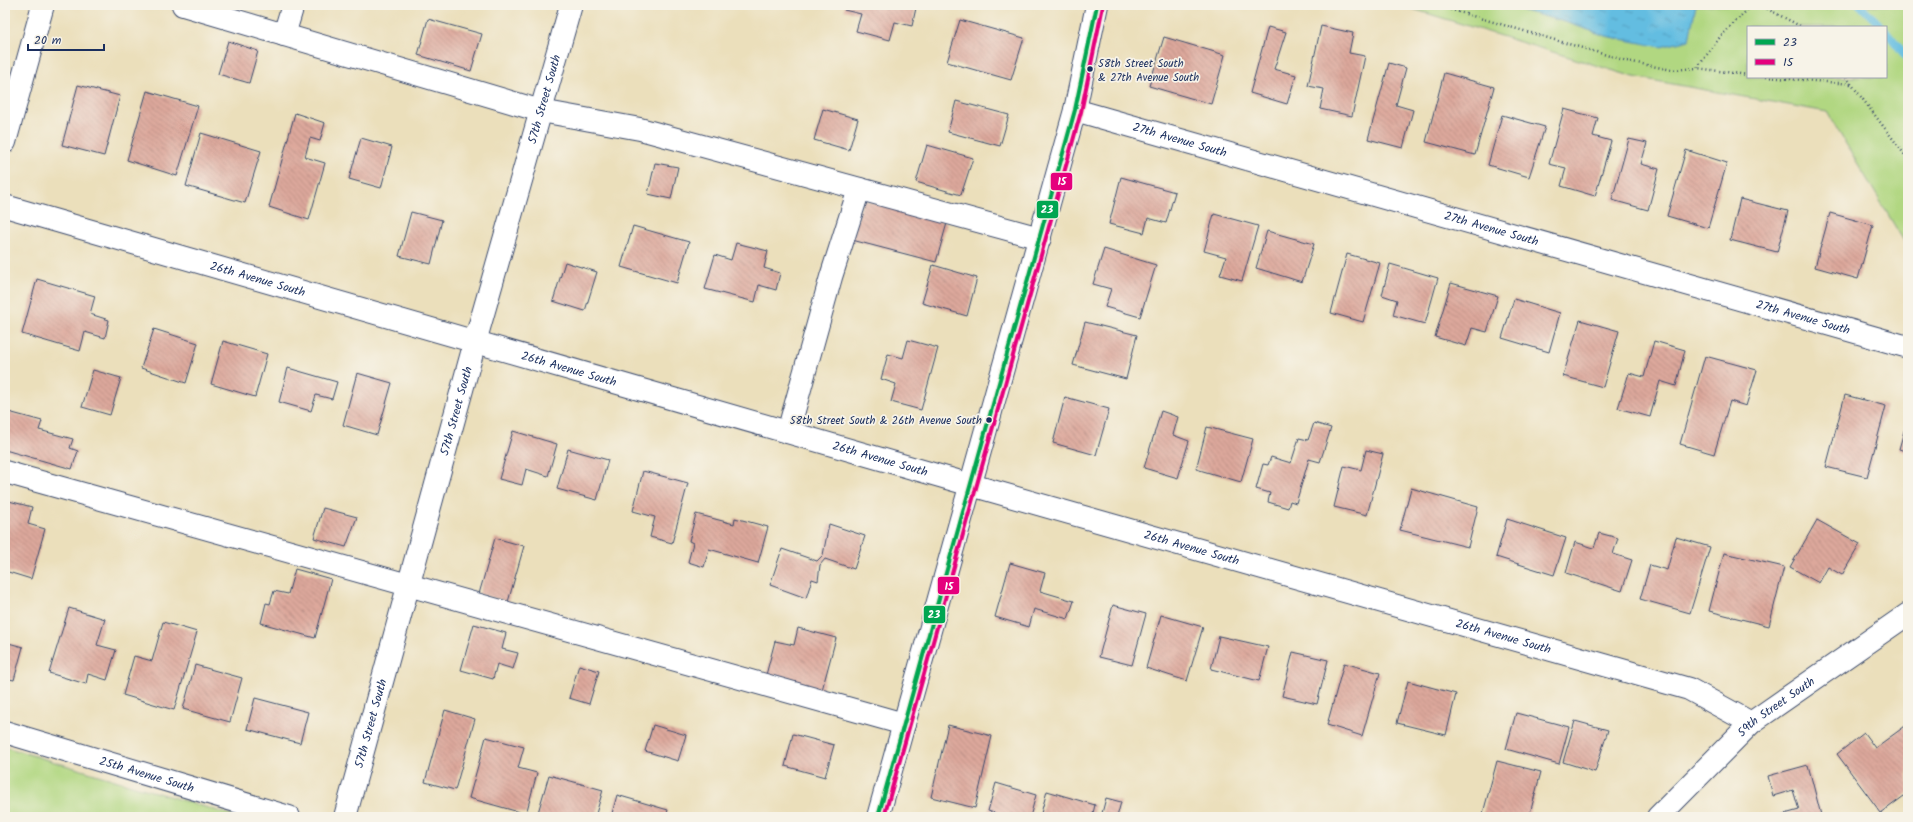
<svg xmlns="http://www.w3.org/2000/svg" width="1913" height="822" viewBox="0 0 1913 822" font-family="Kalam,sans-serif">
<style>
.park{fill:#b1d781;stroke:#668370;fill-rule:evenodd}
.water{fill:url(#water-ripples);stroke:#3f76a0}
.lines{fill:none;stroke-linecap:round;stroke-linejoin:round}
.stream{stroke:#63bde1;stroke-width:8}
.building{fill:url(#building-back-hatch)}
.minor-casing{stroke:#3a496c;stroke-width:24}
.path{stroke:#3a496c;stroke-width:2.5;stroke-dasharray:1 3;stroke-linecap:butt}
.minor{stroke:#fff;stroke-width:22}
.bus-1-casing{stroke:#f7f3e8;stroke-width:7}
.bus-2-casing{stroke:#f7f3e8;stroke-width:7}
.bus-1{stroke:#00a651;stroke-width:4}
.bus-2{stroke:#e5007d;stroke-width:4}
.bus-dot{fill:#1b2f5e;stroke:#f7f3e8;stroke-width:1.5}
.labels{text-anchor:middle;stroke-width:3.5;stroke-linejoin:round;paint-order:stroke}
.bus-label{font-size:11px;fill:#1b2f5e;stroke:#f7f3e8;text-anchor:start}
.street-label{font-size:12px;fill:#1b2f5e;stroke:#f7f3e8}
.line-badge{stroke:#f7f3e8;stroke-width:1.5}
.badge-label{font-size:11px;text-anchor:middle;font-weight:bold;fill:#fff}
</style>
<defs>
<pattern id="water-ripples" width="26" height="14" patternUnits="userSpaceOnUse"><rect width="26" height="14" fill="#63bde1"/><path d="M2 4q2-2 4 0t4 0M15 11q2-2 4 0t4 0" fill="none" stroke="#519aba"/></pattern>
<pattern id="building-back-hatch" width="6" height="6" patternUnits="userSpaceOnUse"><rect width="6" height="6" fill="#dda89b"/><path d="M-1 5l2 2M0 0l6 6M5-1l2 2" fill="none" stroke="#b28982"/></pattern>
</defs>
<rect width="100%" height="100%" fill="#f7f3e8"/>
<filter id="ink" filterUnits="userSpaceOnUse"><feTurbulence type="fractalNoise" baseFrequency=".025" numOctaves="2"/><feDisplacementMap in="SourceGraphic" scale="8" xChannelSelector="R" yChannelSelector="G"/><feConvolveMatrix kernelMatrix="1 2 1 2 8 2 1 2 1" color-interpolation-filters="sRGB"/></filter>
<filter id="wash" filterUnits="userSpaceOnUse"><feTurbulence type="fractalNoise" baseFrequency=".012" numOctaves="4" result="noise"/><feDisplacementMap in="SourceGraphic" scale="16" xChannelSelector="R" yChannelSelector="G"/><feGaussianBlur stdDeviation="0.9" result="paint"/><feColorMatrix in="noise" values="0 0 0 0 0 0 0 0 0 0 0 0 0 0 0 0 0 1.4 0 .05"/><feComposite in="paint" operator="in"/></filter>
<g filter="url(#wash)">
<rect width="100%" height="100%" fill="#ebdfbb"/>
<g class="park">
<path d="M1400,5H1904L1908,11V248L1827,112L1634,77ZM1748,27H1886V77H1748Z"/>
<polygon points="5,747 238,817 5,817"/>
</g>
<polygon class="water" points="1508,5 1696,5 1689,40 1661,47 1606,36 1565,22 1524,11"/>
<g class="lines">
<g class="stream">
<polyline points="1860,5 1882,27"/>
<polyline points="1886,31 1908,59"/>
</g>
</g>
<g id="blocks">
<g class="building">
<polygon points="845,5 903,5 916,8 912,26 895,22 890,40 856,31 861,14 844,10"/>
<polygon points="428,19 482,34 471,71 418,55"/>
<polygon points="960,20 1024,38 1011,80 947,62"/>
<polygon points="1321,26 1353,33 1349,53 1365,56 1352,116 1320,109 1324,89 1308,86"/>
<polygon points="1268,27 1286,32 1274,69 1296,75 1287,104 1250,93"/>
<polygon points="1164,37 1225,55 1211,104 1149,86"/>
<polygon points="228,41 258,51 249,83 218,74"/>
<polygon points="1389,63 1406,68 1396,105 1413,110 1403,148 1368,139"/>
<polygon points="1444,73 1494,87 1475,155 1426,142"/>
<polygon points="78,85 120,96 104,156 62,145"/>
<polygon points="147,91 198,106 177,176 127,160"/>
<polygon points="956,101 1009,115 1000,146 948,132"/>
<polygon points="823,109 858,119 849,150 814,140"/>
<polygon points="1564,109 1598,118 1593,136 1611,141 1595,196 1561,186 1566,168 1549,164"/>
<polygon points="295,113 325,123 320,141 310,138 305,157 325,163 309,220 269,207"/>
<polygon points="1502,115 1545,127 1529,177 1488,165"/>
<polygon points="201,133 261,151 245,203 186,186"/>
<polygon points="361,138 392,147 381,188 349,179"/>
<polygon points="1629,139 1647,143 1641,164 1659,169 1648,210 1612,200"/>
<polygon points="927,145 973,158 961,195 916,182"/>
<polygon points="1686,150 1727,163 1708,228 1667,216"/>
<polygon points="655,163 678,167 671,199 648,194"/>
<polygon points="1121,177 1175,192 1166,223 1148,218 1144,233 1109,224"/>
<polygon points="1740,199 1788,211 1777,252 1730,240"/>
<polygon points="863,200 947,223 936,262 852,240"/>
<polygon points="411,212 442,220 431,264 399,256"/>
<polygon points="1830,213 1873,225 1858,279 1815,267"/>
<polygon points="1214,214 1258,226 1242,281 1220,275 1226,257 1204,251"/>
<polygon points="633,226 689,242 677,283 621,267"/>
<polygon points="1267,231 1314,244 1302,282 1256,268"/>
<polygon points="736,243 768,251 764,268 780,273 776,290 759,285 755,302 705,289 715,255 731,260"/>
<polygon points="1104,249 1156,265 1140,317 1105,307 1111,289 1093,284"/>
<polygon points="1347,254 1380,263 1363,322 1331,313"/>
<polygon points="565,262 597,272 585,311 553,301"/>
<polygon points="1390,264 1438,278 1425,324 1393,315 1397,300 1382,295"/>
<polygon points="933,265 977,278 967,316 922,303"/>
<polygon points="37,279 95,296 90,314 109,320 105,338 85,332 80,351 22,334"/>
<polygon points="1451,283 1498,296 1487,332 1472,328 1466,346 1435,337"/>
<polygon points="1514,299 1560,313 1549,352 1502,338"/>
<polygon points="1580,320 1619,331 1603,387 1563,376"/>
<polygon points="1085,322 1137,335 1126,379 1073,365"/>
<polygon points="154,329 198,343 186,383 141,368"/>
<polygon points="908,340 938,348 921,410 891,402 896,384 881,379 888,354 903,358"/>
<polygon points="223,341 267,354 255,397 211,384"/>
<polygon points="1654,341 1685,350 1676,386 1660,381 1650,417 1618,408 1629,373 1644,377"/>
<polygon points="1705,356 1757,370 1746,406 1730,401 1714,454 1680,444"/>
<polygon points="288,368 337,382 332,399 316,395 311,411 279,402"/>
<polygon points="93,370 121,378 110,415 82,407"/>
<polygon points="357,373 392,383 377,435 343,425"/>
<polygon points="1845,395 1886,406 1867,477 1826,467"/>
<polygon points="1065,397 1109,409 1096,455 1053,443"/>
<polygon points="5,411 42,421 39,430 73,439 70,448 78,451 72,469 5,450"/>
<polygon points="1161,411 1178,417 1173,435 1189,441 1178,478 1144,468"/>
<polygon points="1908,417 1908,452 1899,449"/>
<polygon points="1314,423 1331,428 1320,462 1309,459 1296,503 1290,501 1288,508 1268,502 1270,493 1256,489 1263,464 1268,465 1271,457 1291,463 1299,438 1308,440"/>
<polygon points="1207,427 1253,439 1241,482 1196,469"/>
<polygon points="513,431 557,444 548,476 526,469 522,485 499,479"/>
<polygon points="568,449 608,460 597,500 557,489"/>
<polygon points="1366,450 1383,454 1367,515 1334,507 1344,466 1361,470"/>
<polygon points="643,471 688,483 672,543 650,537 655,517 633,511"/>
<polygon points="1411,488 1478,507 1468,547 1400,530"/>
<polygon points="5,500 32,507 28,524 45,529 31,579 5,571"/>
<polygon points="323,508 357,517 346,547 314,538"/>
<polygon points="696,514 734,524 735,518 768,527 758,563 709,549 704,567 688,562 693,543 689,541"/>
<polygon points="1507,519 1566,538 1554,575 1496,557"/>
<polygon points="1817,520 1860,544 1842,575 1828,567 1819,583 1790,567"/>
<polygon points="829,524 865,536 854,569 825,559 820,565 818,581 812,579 806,598 770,585 782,549 817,561 823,555"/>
<polygon points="1599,533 1618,538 1613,554 1632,560 1622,591 1566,573 1575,542 1594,548"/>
<polygon points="1676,537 1710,547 1690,613 1640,599 1650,565 1667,570"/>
<polygon points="495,538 524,546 508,602 479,594"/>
<polygon points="1724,553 1784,567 1769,626 1709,611"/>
<polygon points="1010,563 1045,573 1040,591 1074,601 1068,619 1034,609 1029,627 995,617"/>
<polygon points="295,569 331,579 315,638 261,623 266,603 270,604 274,591 288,594"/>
<polygon points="1113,605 1146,614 1132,665 1099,657"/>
<polygon points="69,608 105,619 97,645 116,650 107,680 88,674 86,684 49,673"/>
<polygon points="1161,615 1203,627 1187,681 1146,668"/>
<polygon points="163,622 197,632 174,710 123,695 134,656 152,661"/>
<polygon points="474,624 506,633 502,649 518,653 513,669 497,664 493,679 461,670"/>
<polygon points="798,628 836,638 822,690 766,675 775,641 794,645"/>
<polygon points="1219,636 1268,647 1259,681 1211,669"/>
<polygon points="5,642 23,647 14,680 5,678"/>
<polygon points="1293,652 1328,660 1317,704 1282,696"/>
<polygon points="1344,663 1380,673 1362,736 1327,725"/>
<polygon points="195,665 242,678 230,722 183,709"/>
<polygon points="579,665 599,671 589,704 569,698"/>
<polygon points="1408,681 1456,694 1446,735 1397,723"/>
<polygon points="255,698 308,712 300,743 247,729"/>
<polygon points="445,710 475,719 455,790 425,782"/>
<polygon points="1516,713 1569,727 1559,764 1506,749"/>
<polygon points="1575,721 1608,730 1595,772 1563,762"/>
<polygon points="1908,724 1908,793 1881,813 1837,754 1864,733 1875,748"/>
<polygon points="653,725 686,735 678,761 645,751"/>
<polygon points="948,725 992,736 975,808 931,797"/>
<polygon points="793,734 834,745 825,777 785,766"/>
<polygon points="486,737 524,747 518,768 537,773 526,814 469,798"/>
<polygon points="1497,761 1541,772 1529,817 1482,817"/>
<polygon points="1808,765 1821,815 1814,817 1774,817 1799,810 1793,790 1773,796 1768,776"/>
<polygon points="549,775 603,790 595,817 537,816"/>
<polygon points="996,783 1036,795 1030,817 1007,817 988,811"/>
<polygon points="1047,791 1095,805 1092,817 1040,817"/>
<polygon points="617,795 668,810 666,817 611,817"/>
<polygon points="1106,798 1121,802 1117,817 1101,817"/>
</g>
</g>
</g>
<g filter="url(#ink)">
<use href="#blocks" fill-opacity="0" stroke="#3a496c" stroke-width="1"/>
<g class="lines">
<defs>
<g id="minor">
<polyline points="183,5 541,111 640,129 1040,238"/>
<polyline points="284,35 293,5"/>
<path id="s1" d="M1075,110L1908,347"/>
<polyline points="5,142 43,5"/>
<path id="s2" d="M5,206L971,485L1689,689L1751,723"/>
<polyline points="788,432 831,277 859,189"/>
<polyline points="5,472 904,724"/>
<path id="s3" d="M5,732L289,817"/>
<path id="s4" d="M345,817L475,342L571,5"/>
<polyline points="878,817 1075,110 1097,5"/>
<path id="s5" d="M1658,817L1751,723L1908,614"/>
</g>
</defs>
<use href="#minor" class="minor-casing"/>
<g class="path">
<polyline points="1435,5 1627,61 1672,70 1697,68"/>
<polyline points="1760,5 1802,27"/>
<polyline points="1748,75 1697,68 1720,37 1752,5"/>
<polyline points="1766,77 1851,84"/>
<polyline points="1846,77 1908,159"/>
</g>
<use href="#minor" class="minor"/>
<defs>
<polyline id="bus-1" points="878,817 1075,110 1097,5"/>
<polyline id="bus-2" points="884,817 1081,112 1103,6"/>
</defs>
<use href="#bus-1" class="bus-1-casing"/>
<use href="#bus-2" class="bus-2-casing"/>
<use href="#bus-1" class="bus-1"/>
<use href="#bus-2" class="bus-2"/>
</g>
</g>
<g class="bus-dot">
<circle cx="1090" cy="69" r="3.5"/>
<circle cx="989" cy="420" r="3.5"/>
</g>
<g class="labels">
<g class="bus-label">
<text x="1098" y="67">58th Street South<tspan x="1098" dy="14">&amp; 27th Avenue South</tspan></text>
<text x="982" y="424" text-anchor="end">58th Street South &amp; 26th Avenue South</text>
</g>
<g class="street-label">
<text dy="4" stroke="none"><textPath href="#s4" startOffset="745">57th Street South</textPath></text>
<text dy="4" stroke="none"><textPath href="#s1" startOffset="109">27th Avenue South</textPath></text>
<text dy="4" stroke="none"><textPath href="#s1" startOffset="433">27th Avenue South</textPath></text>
<text dy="4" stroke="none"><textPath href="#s2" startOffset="263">26th Avenue South</textPath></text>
<text dy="4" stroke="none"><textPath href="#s1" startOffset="757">27th Avenue South</textPath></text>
<text dy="4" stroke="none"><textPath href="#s2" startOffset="587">26th Avenue South</textPath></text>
<text dy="4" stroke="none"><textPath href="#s4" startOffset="421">57th Street South</textPath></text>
<text dy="4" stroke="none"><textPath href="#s2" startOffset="911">26th Avenue South</textPath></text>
<text dy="4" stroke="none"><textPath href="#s2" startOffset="1235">26th Avenue South</textPath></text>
<text dy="4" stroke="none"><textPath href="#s2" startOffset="1559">26th Avenue South</textPath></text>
<text dy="4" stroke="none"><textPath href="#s5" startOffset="162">59th Street South</textPath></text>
<text dy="4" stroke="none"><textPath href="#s4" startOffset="97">57th Street South</textPath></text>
<text dy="4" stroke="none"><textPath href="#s3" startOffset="148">25th Avenue South</textPath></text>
</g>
</g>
<g class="line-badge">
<rect x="1050" y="172" width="23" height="19" rx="4" fill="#e5007d"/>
<rect x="1036" y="200" width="23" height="19" rx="4" fill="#00a651"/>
<rect x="937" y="576" width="23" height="19" rx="4" fill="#e5007d"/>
<rect x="923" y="605" width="23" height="19" rx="4" fill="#00a651"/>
</g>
<g class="badge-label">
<text x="1062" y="185">15</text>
<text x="1047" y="213">23</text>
<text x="949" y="590">15</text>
<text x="934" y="618">23</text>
</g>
<rect width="1913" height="822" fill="none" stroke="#f7f3e8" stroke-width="20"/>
<rect x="1747" y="26" width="140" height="52" fill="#f7f3e8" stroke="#9fa5b1"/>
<rect x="1755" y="39" width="20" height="6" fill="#00a651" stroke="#9fa5b1"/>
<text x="1783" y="46" font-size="12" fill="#1b2f5e">23</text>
<rect x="1755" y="59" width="20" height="6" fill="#e5007d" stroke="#9fa5b1"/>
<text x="1783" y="66" font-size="12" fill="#1b2f5e">15</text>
<path d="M28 44v6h76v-6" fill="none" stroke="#1b2f5e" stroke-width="2"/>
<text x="34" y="44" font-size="12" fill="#1b2f5e" stroke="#f7f3e8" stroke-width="3" paint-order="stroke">20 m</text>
</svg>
